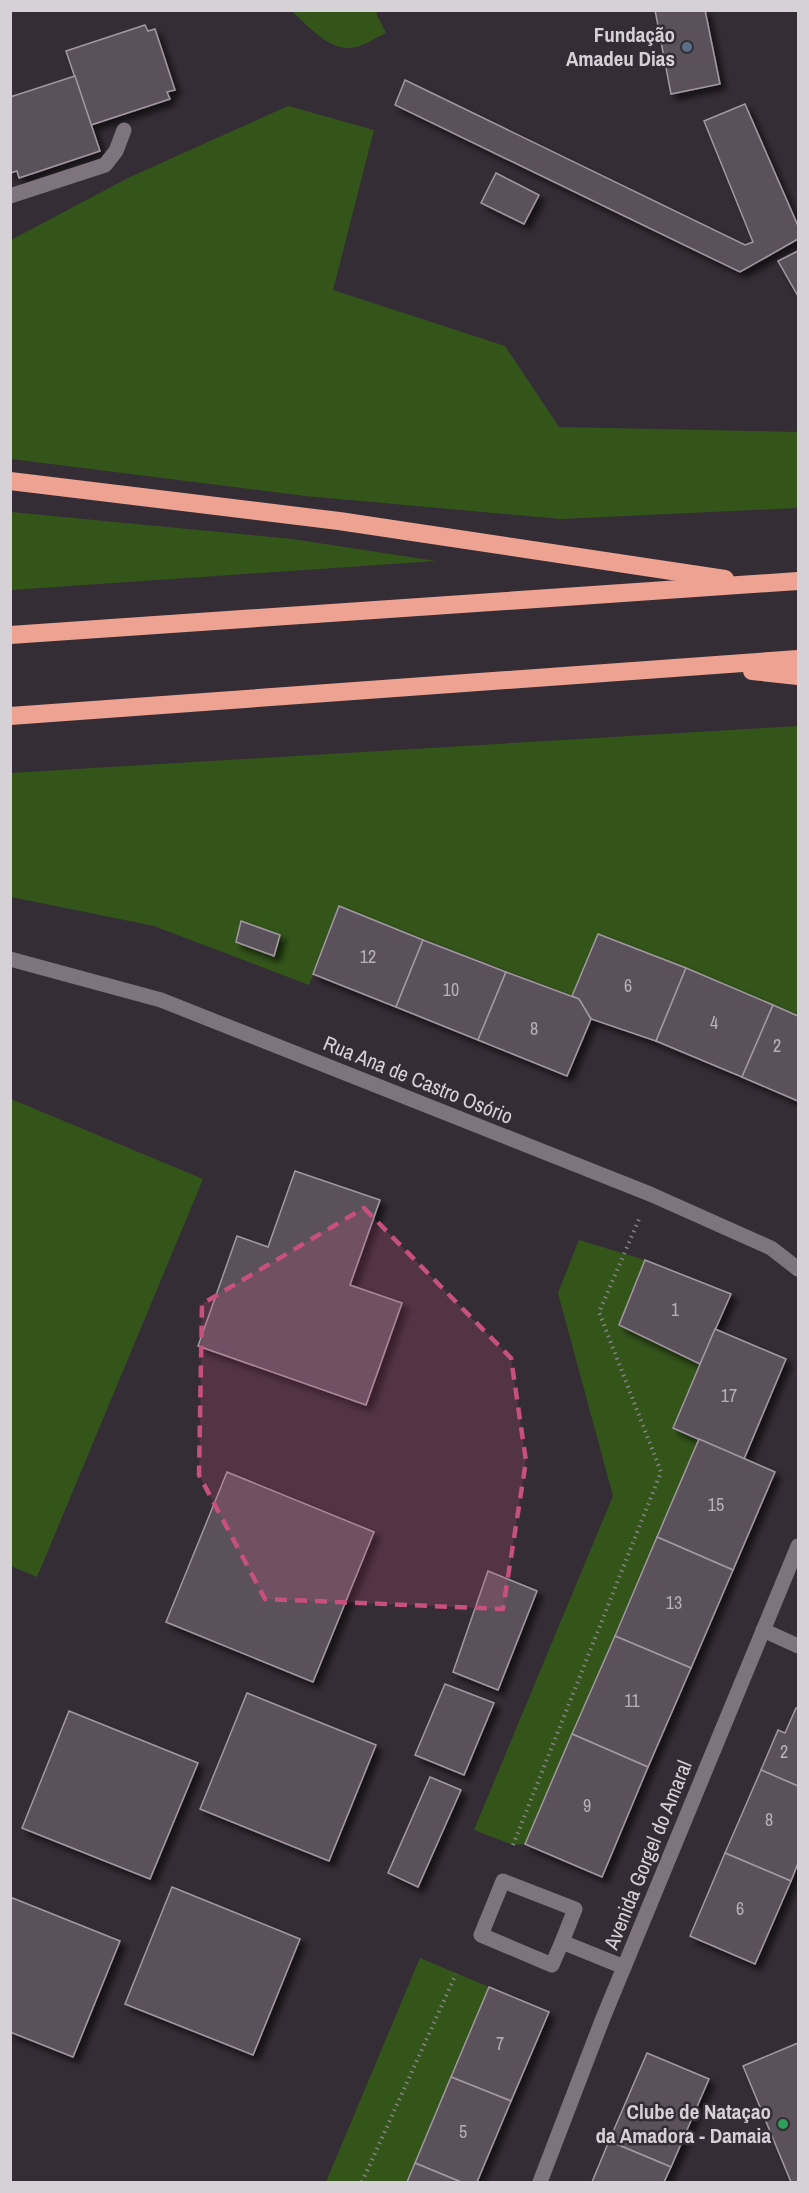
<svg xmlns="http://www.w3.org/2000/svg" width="809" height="2193" viewBox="0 0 809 2193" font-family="'Archivo Narrow',sans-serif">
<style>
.green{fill:#34551a}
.building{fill:#5a515a;stroke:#a298a2;stroke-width:1.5;filter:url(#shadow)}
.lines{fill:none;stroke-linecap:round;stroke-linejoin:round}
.path{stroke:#878187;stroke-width:4;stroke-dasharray:1.5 4.5;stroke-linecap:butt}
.minor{stroke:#7d747d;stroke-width:15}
.highway{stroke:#eea392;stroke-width:18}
.marked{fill:#c85080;fill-opacity:0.2;stroke:#c85080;stroke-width:4.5;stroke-dasharray:12 8;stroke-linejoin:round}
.service-dot{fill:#5c6f8a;stroke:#352d35;stroke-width:2}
.leisure-dot{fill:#2e9e5b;stroke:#352d35;stroke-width:2}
.labels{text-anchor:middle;stroke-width:5;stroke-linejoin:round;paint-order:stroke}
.number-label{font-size:18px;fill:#b7b1b7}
.poi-label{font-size:21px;font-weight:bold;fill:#d6d1d6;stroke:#352d35;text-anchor:end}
.street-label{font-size:21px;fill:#d6d1d6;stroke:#352d35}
</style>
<defs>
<filter id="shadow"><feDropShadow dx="5.5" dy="5.5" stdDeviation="3" flood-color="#0009"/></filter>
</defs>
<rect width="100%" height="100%" fill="#352d35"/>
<g class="green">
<path d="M292,11H379L376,13L386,33C376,37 366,45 356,47C332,54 307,25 292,11Z"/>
<polygon points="288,106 374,130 333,290 505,346 559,427 798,432 798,508 561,519 305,496 11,459 11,240 130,177"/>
<polygon points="11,512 292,539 436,561 11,590"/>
<polygon points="798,726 798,1016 599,934 572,996 340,907 309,985 154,926 11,897 10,773"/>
<polygon points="11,1099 203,1179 37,1577 11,1566"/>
<polygon points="579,1240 645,1260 619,1325 700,1364 673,1428 699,1439 525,1844 513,1845 474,1830 613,1496 558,1293"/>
<polygon points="420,1958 489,1987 407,2182 326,2182"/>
</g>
<g class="building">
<polygon points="655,10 705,10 720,84 671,94"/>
<polygon points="145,25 148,31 155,29 175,90 167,92 170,99 91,125 66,51"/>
<polygon points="75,76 100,151 19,178 17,171 10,173 10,97"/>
<polygon points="405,80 745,245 753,242 704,121 745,104 798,226 798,239 740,272 395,105"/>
<polygon points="496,173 539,195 524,224 481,203"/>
<polygon points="798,251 798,296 778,261"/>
<polygon points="339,906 423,940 396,1007 313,974"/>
<polygon points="241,921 280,935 274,956 236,942"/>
<polygon points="598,934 686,968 656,1041 591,1019 579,999 572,996"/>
<polygon points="423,940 506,972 478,1040 396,1007"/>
<polygon points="686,968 773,1005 742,1077 656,1041"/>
<polygon points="506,972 579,999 591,1019 567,1076 478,1040"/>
<polygon points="773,1005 798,1016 798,1101 742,1077"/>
<polygon points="295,1171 380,1200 350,1285 402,1303 366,1405 198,1346 237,1236 268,1247"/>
<polygon points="645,1260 731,1294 700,1364 619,1325"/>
<polygon points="715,1329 786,1359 744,1459 673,1428"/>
<polygon points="699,1439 775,1472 733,1570 657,1537"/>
<polygon points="227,1472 374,1532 313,1682 166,1622"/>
<polygon points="657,1537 733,1570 691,1668 615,1636"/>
<polygon points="488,1571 537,1591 498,1690 453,1672"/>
<polygon points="615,1636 691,1668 648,1767 572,1734"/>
<polygon points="445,1684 494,1703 464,1775 415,1755"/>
<polygon points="247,1693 376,1745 329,1861 200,1809"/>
<polygon points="796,1708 798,1708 798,1786 761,1770 778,1730 785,1733"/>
<polygon points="69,1711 198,1763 150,1879 22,1828"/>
<polygon points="572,1734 648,1767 602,1877 525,1844"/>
<polygon points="761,1770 798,1786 798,1863 791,1881 725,1853"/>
<polygon points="430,1777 461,1790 418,1887 388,1873"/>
<polygon points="725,1853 791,1881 755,1964 690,1936"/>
<polygon points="172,1887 300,1939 253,2055 125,2004"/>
<polygon points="10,1897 120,1941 73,2057 10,2032"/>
<polygon points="489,1987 549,2012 511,2101 451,2077"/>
<polygon points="798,2043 798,2182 791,2182 743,2066"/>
<polygon points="647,2053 709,2079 671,2167 609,2141"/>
<polygon points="451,2077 511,2101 477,2182 461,2182 415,2163"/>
<polygon points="609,2141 671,2167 664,2182 592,2182"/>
<polygon points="415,2163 461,2182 407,2182"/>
</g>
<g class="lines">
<g class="path">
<polyline points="513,1845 661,1472 599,1312 640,1217"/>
<polyline points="362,2182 456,1974"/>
</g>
<g class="minor">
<polyline points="10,196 105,165 116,151 124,130"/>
<polyline points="10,959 161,1000 650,1194 771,1248 798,1269"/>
<polyline points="763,1630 798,1646"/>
<polyline points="562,1942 552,1965 481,1935 503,1881 575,1909 562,1942 624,1967"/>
<polyline points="540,2182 603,2018 798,1546"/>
</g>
<g class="highway">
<polyline points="10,481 339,521 725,579"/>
<polyline points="10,635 798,581"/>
<polyline points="752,671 798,676"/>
<polyline points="10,716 798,659"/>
</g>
</g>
<path class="marked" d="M364,1208L511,1358L526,1461L503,1609L265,1599L199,1475L202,1304Z"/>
<circle class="service-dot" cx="687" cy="47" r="6"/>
<circle class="leisure-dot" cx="783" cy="2124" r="6"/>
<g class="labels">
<g class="number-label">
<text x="368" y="963">12</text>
<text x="628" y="992">6</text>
<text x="451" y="996">10</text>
<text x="714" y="1029">4</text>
<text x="534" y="1035">8</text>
<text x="777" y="1052">2</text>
<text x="675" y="1316">1</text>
<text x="729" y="1402">17</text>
<text x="716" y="1511">15</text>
<text x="674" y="1609">13</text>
<text x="632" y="1707">11</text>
<text x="784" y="1758">2</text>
<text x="587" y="1812">9</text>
<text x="769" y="1826">8</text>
<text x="740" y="1915">6</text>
<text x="500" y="2050">7</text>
<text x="463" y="2138">5</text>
</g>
<g class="poi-label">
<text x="675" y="42">Fundação<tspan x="675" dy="24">Amadeu Dias</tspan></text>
<text x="771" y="2119">Clube de Nataçao<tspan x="771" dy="24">da Amadora - Damaia</tspan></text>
</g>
<g class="street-label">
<text transform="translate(418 1080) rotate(22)" y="7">Rua Ana de Castro Osório</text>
<text transform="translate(648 1855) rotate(-68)" y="7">Avenida Gorgel do Amaral</text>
</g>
</g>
<rect width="809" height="2193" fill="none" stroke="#d6d1d6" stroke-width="24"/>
</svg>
